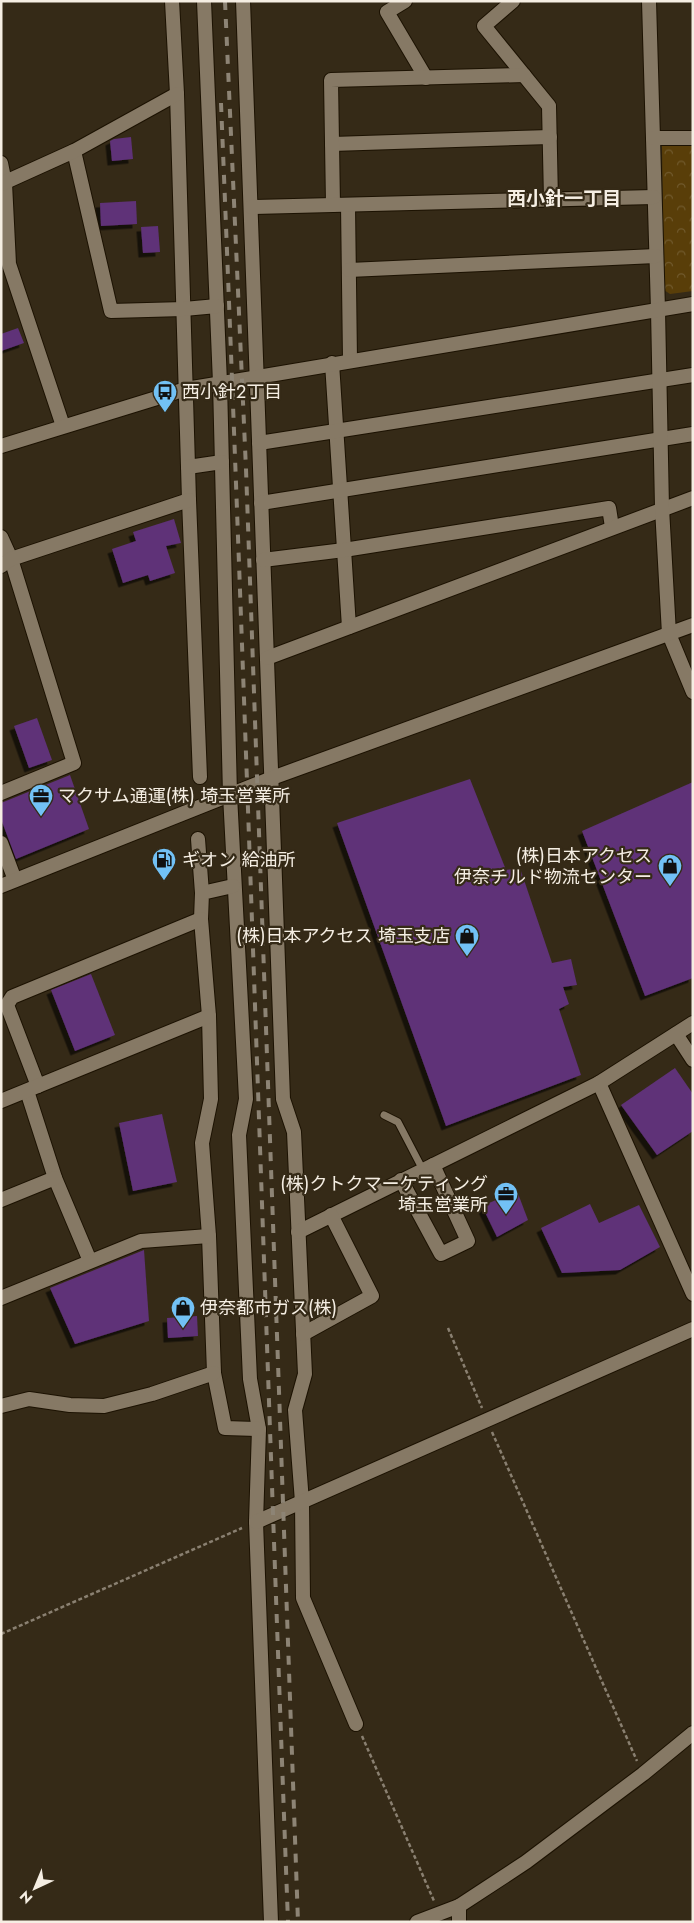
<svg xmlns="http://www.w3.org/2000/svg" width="694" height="1923" viewBox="0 0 694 1923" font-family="Jost,'Noto Sans JP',sans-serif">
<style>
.forest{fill:url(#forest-crowns)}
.building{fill:#5e3178;filter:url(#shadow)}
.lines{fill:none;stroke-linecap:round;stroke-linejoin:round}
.service-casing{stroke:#1c1202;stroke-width:9}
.minor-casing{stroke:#1c1202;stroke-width:16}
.tertiary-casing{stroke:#1c1202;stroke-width:16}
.path{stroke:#8a8071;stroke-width:2.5;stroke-dasharray:4 2.5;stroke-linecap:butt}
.service{stroke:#867965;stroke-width:7}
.minor{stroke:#867965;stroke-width:14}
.tertiary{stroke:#867965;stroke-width:14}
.rail{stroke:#8d8475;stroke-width:4;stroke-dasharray:9 9;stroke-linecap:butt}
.labels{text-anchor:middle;stroke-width:4.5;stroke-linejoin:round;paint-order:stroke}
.poi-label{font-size:18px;fill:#f5eee3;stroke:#352a17;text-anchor:start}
.neighbourhood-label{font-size:19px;font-weight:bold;fill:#f5eee3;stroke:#352a17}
</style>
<defs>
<pattern id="forest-crowns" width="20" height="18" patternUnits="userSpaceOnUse" patternTransform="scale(1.25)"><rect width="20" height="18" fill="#593e09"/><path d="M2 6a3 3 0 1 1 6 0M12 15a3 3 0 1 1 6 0" fill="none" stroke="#715a2d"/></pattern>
<filter id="shadow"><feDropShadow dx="-4.5" dy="4.5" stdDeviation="0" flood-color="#0009"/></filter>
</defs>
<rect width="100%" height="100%" fill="#352a17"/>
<polygon class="forest" points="665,143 693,144 693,291 670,294 664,290 662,146"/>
<g class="building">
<polygon points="131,137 133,159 112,161 110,141 114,139"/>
<polygon points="136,201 137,224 101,226 100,203"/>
<polygon points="158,226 160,252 143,253 141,227"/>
<polygon points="18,328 24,343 1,351 1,334"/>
<polygon points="174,519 181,543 166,546 175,573 150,581 148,575 123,583 112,549 136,541 133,532"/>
<polygon points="37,718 52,760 29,768 14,726"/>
<polygon points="70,775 89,829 16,859 1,819 1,803"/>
<polygon points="470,779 506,870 520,868 552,963 571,959 577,985 563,987 569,1004 559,1009 581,1075 446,1126 337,823"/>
<polygon points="693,782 693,978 645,996 582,831"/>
<polygon points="91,974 115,1035 75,1051 51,990"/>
<polygon points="675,1068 693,1094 693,1131 657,1155 621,1105"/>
<polygon points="162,1114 177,1182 133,1191 119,1123"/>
<polygon points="517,1191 528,1220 497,1237 482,1206"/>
<polygon points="590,1204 599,1223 639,1205 660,1247 620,1270 562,1273 541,1228"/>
<polygon points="144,1250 149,1321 75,1344 50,1288"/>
<polygon points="197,1316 198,1336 168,1338 167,1318"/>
</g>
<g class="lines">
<defs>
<polyline id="service" points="384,1115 398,1122 423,1170"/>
<g id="minor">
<polyline points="172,1 177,94 189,500 200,777"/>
<polyline points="204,1 220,383 230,795 246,1099 239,1135 250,1379 259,1429 256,1522 271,1922"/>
<polyline points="243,1 283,1099 294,1132 305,1374 295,1410 302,1502 303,1598 356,1724"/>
<polyline points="405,1 387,12 426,78"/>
<polyline points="513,1 484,26 549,106 551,200"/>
<polyline points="649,1 658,310"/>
<polyline points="653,138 693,138"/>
<polyline points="332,144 550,137"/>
<polyline points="74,151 111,311 184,309 217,306"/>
<polyline points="1,163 5,183 9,264 63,426"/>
<polyline points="1,184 74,151 177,94"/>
<polyline points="333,205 331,80 524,75"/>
<polyline points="348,205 350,360"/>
<polyline points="251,207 654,197"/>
<polyline points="349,270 656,256"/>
<polyline points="332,363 349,627"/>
<polyline points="259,443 693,375"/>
<polyline points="188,467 222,462"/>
<polyline points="261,503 693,434"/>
<polyline points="1,537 11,559 74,763 1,793"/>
<polyline points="263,560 344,550 609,508 612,527"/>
<polyline points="1,566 11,559 189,500"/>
<polyline points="669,634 693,692"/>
<polyline points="267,658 693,498"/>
<polyline points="198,839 202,893"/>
<polyline points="1,843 15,880"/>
<polyline points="233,886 202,893 201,919 209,1016 211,1099 202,1143 209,1236 214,1373 225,1428 259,1429"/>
<polyline points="676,1034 693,1060"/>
<polyline points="599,1083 693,1294"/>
<polyline points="38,1086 7,1005 12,997 201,919"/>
<polyline points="27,1091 55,1178 90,1261"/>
<polyline points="1,1101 209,1016"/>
<polyline points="401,1180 441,1254 468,1241 433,1165"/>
<polyline points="1,1200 55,1178"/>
<polyline points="298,1232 599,1083 693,1023"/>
<polyline points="1,1298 141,1241 209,1236"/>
<polyline points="303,1334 372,1296 331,1215"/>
<polyline points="1,1406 29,1399 70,1405 104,1406 152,1394 214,1373"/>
<polyline points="256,1522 693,1329"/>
<polyline points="417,1922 459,1906 526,1862 643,1774 693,1733"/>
<polyline points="459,1922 459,1906"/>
</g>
<g id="tertiary">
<polyline points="658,310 662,508 669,634"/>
<polyline points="1,446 186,389 693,304"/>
<polyline points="1,886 272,778 693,625"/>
</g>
</defs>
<use href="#service" class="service-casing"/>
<use href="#minor" class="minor-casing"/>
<use href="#tertiary" class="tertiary-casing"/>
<g class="path">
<polyline points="448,1328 482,1408"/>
<polyline points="492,1432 637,1761"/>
<polyline points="1,1634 242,1528"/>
<polyline points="362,1736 434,1901"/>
</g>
<use href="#service" class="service"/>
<use href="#minor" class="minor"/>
<use href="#tertiary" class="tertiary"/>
<g class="rail">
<polyline points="225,1 246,469 298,1922"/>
<path d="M221,103C246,709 265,1316 288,1922"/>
</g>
</g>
<defs>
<symbol id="bus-pin" viewBox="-11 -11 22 30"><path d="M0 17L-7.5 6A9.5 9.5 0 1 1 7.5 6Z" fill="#72c1f5" stroke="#352a17"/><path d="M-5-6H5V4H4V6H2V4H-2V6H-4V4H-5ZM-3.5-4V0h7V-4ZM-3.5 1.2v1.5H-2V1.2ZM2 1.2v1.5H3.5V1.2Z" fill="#111"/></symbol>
<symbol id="office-pin" viewBox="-11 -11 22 30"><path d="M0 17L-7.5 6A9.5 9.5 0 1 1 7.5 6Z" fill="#72c1f5" stroke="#352a17"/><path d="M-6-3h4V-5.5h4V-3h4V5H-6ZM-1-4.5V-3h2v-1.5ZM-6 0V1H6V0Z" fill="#111"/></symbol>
<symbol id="fuel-pin" viewBox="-11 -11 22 30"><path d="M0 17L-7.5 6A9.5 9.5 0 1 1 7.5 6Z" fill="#72c1f5" stroke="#352a17"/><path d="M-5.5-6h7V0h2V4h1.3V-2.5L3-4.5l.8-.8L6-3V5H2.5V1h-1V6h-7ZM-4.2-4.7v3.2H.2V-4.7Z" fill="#111"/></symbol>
<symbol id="shop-pin" viewBox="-11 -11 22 30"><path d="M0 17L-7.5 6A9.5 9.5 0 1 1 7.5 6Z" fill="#72c1f5" stroke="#352a17"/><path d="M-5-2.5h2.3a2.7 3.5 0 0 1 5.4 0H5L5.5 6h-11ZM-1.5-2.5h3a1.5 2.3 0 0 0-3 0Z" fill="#111"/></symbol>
</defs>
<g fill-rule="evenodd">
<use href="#bus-pin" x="151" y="378" width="28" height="38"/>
<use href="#office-pin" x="27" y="782" width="28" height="38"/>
<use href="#fuel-pin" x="150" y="846" width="28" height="38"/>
<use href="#shop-pin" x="656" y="852" width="28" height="38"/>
<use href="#shop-pin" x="453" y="922" width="28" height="38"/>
<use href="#office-pin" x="492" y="1180" width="28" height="38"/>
<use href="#shop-pin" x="169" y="1294" width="28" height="38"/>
</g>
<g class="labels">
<g class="poi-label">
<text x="182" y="398">西小針2丁目</text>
<text x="58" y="802">マクサム通運(株) 埼玉営業所</text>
<text x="652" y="862" text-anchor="end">(株)日本アクセス<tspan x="652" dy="21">伊奈チルド物流センター</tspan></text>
<text x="182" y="866">ギオン 給油所</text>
<text x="450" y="942" text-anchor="end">(株)日本アクセス 埼玉支店</text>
<text x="488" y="1190" text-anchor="end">(株)クトクマーケティング<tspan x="488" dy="21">埼玉営業所</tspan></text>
<text x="200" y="1314">伊奈都市ガス(株)</text>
</g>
<g class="neighbourhood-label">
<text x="564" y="205">西小針一丁目</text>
</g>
</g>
<rect width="694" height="1923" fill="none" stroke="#f5eee3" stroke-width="5"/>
<g transform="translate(35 1888) rotate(224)" stroke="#352a17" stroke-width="4" paint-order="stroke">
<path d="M0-4L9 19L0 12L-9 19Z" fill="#f5eee3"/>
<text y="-8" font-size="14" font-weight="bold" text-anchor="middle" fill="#f5eee3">N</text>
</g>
</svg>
